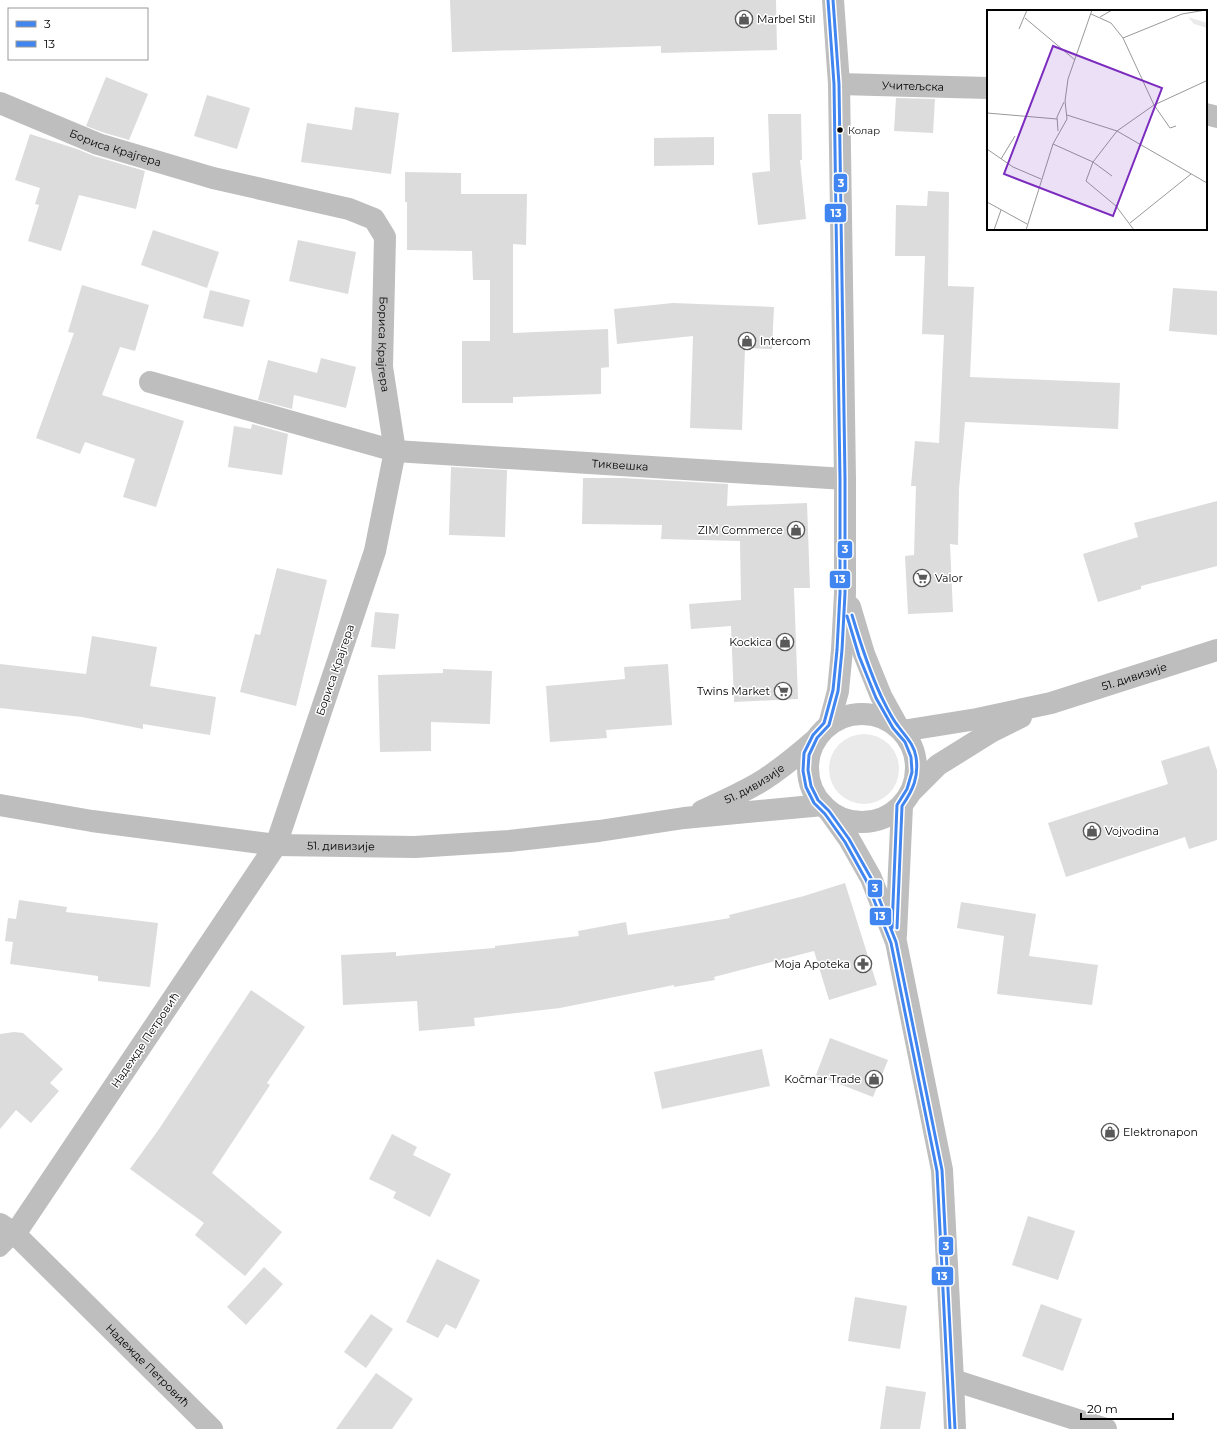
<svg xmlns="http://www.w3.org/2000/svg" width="1217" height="1429" viewBox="0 0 1217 1429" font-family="Montserrat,sans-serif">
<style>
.green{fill:#eaeaea}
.building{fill:#dcdcdc}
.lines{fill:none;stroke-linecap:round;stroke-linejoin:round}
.service{stroke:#bebebe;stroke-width:16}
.minor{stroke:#bebebe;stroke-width:22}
.tertiary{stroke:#bebebe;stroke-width:22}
.bus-1-casing{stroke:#fff;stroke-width:6}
.bus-2-casing{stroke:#fff;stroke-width:6}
.bus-1{stroke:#4186f0;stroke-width:3}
.bus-2{stroke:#4186f0;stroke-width:3}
.bus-dot{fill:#000;stroke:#fff;stroke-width:1.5}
.labels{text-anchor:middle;stroke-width:3;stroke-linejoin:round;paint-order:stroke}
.bus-label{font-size:10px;fill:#000;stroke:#fff;text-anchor:start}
.poi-label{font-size:11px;fill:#000;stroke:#fff;text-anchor:start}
.street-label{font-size:11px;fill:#000;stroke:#fff}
.inset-road{fill:none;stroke:#999;stroke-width:1}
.view{fill:#7b2cbf;fill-opacity:0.15;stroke:#7b2cbf;stroke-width:2}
.inset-edge{fill:none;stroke:#000;stroke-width:2}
.line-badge{stroke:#fff;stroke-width:1.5}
.badge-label{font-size:11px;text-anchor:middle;font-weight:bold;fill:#fff}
</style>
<rect width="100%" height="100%" fill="#fff"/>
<circle class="green" cx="864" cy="769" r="35"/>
<g class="building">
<polygon points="450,0 776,0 777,50 661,53 661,46 452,52"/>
<polygon points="106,77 148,94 129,140 102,132 86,126"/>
<polygon points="207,95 250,108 237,149 194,136"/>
<polygon points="896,98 935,99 933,133 894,131"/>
<polygon points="355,107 399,113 391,174 301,162 307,123 352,130"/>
<polygon points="768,114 801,114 802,160 800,160 806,219 758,225 752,173 770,171"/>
<polygon points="30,134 77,149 94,156 145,171 136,209 79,195 61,251 28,241 39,205 35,204 40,188 15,180"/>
<polygon points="714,137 714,165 654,166 654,138"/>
<polygon points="405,172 461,173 461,194 527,194 526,245 513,244 513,333 608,329 609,367 601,368 601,394 513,397 513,403 462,403 462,341 490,341 490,280 473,280 472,251 407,250 407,202 405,202"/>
<polygon points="928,191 949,192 948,286 974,287 970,377 1120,383 1118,429 965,422 959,489 958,545 950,544 953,612 908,614 905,556 914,555 916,486 911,486 915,441 939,443 944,335 922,334 925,256 895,256 896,205 927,206"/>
<polygon points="153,230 219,252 207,288 141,265"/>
<polygon points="298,240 356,252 348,294 289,281"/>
<polygon points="82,285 149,305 135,351 120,347 102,395 184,421 156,507 123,497 135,459 85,442 80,454 36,438 74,333 68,332"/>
<polygon points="1173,288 1217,291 1217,335 1169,331"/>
<polygon points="210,290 250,300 243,327 203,318"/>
<polygon points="673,303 774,307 772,349 745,348 742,430 690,428 693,336 617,344 614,309"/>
<polygon points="321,358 356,367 346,408 294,395 292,409 258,400 268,360 317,373"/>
<polygon points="252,424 288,434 282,475 228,467 234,426 251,429"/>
<polygon points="451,467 507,470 505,537 449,535"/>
<polygon points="583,478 624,478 728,484 727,506 807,503 810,588 794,588 798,699 734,702 731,626 691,629 689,604 741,600 740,541 661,539 662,525 582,524"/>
<polygon points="1217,501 1217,566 1141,586 1141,589 1098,602 1083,554 1138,537 1134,523"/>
<polygon points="277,568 327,580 296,706 240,692 255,634 260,635"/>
<polygon points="375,612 399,614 395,649 371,647"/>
<polygon points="92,636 157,647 150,686 216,697 210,735 143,724 143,729 82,717 0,708 0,664 86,674"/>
<polygon points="668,664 672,725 606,730 607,738 550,742 546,686 625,679 624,667"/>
<polygon points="443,669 492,671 490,724 431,722 431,751 380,752 378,675 443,673"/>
<polygon points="1209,746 1217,770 1217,840 1189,849 1185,837 1066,877 1048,823 1168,784 1161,761"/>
<polygon points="845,883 877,985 829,1000 814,951 714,977 715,980 674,987 674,985 560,1008 474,1018 475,1026 419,1031 417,1001 343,1005 341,955 396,952 396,956 495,948 495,946 579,936 578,931 626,922 628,935 730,918 729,915 804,896"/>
<polygon points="19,900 67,907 66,912 158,923 150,987 98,981 98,976 10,964 13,942 5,941 8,918 16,919"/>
<polygon points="961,902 1036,914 1029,956 1098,965 1092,1005 997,994 1004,936 957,928"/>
<polygon points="251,990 305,1027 267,1083 270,1085 212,1173 282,1232 245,1276 195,1235 204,1223 130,1169 159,1129"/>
<polygon points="14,1032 23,1033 63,1069 50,1083 59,1091 31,1123 16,1110 0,1129 0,1034"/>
<polygon points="830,1038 888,1060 873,1097 816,1075"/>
<polygon points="762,1049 770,1086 662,1109 654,1072"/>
<polygon points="392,1134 417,1147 413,1155 451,1174 430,1217 393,1198 396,1192 369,1179"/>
<polygon points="1028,1216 1075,1231 1058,1280 1012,1265"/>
<polygon points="437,1259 480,1280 456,1329 446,1324 438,1338 406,1322"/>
<polygon points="264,1267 283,1284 246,1325 227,1307"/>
<polygon points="855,1297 907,1306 900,1349 848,1341"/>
<polygon points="1041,1304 1082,1319 1063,1371 1022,1356"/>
<polygon points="371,1314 393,1329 366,1368 344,1352"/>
<polygon points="376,1373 413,1399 392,1429 336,1429"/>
<polygon points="886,1386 926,1392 920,1429 880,1429"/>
</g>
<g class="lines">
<polyline class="service" points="0,1249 15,1234"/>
<g class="minor">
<path id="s1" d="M839,84L988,88"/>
<path id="s2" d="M0,103L98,144L213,178L349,209L374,219L385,237L382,367L395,451L375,551L276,845L15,1234L212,1429"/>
<polyline points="1206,114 1217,117"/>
<path id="s3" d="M150,382L395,451L845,479"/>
<polyline points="0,1224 15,1234"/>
<polyline points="953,1380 1106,1429"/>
</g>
<g class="tertiary">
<polyline points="850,607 864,654 881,696 897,725"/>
<circle cx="862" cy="768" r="54"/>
<polyline points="829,725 838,691 842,650 845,593 845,479 839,84 833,0"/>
<path id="s4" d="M902,731L977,719L1051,703L1217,650"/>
<polyline points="912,791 938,765 991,732 1021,717"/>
<path id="s5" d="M0,805L92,821L276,845L415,847L509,841L599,831L684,818L823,805"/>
<path id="s6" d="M702,811C723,801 745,792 765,779C783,767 800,753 816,739"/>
<polyline points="829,811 849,839 871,878 896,942 942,1170 953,1380 955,1429"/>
<polyline points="896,935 902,806"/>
</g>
<defs>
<g id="bus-1">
<polyline points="833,0 839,84 845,479 845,593 842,650 838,691 829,725 817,738 809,755 808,770 811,786 818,800 829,811 849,839 871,878 896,942 942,1170 955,1429"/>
<path d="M852,615C860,642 869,670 881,696C886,706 891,717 898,726C905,736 914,744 916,757C919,777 913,790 902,806L897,928"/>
</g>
<g id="bus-2">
<polyline points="828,0 834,84 840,479 840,593 837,650 833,690 824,723 813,735 804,753 803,771 806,787 814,803 825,814 845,842 866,880 891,943 937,1171 950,1429"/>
<polyline points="847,616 859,656 876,698 893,728 905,742 911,757 912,772 907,789 897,805 892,928"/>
</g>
</defs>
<use href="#bus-1" class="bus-1-casing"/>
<use href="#bus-2" class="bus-2-casing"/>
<use href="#bus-1" class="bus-1"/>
<use href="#bus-2" class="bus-2"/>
</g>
<defs>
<symbol id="shop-ring" viewBox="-11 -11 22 22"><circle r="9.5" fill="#fff" stroke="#595959" stroke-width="1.5"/><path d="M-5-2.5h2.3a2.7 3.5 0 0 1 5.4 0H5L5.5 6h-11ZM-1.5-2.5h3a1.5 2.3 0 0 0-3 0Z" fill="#595959"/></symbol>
<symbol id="supermarket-ring" viewBox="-11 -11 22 22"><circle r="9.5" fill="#fff" stroke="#595959" stroke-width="1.5"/><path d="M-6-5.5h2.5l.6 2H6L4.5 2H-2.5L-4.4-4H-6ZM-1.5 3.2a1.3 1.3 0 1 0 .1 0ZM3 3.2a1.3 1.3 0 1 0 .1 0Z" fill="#595959"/></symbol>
<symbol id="pharmacy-ring" viewBox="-11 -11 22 22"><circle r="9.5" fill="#fff" stroke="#595959" stroke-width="1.5"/><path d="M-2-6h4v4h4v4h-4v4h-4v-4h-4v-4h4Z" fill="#595959"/></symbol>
</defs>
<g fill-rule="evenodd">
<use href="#shop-ring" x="734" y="9" width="20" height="20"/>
<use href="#shop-ring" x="737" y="331" width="20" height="20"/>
<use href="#shop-ring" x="786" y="520" width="20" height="20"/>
<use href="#supermarket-ring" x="912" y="568" width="20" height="20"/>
<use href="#shop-ring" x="775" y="632" width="20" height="20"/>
<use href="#supermarket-ring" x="773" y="681" width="20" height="20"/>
<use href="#shop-ring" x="1082" y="821" width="20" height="20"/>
<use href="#pharmacy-ring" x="853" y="954" width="20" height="20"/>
<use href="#shop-ring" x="864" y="1069" width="20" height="20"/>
<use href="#shop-ring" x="1100" y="1122" width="20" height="20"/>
</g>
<circle class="bus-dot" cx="840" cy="130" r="3.5"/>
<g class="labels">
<g class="bus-label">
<text x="848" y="134">Колар</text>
</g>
<g class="poi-label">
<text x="757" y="23">Marbel Stil</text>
<text x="760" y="345">Intercom</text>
<text x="783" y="534" text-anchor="end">ZIM Commerce</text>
<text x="935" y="582">Valor</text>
<text x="772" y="646" text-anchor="end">Kockica</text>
<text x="770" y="695" text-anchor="end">Twins Market</text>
<text x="1105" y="835">Vojvodina</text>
<text x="850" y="968" text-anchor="end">Moja Apoteka</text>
<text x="861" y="1083" text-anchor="end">Kočmar Trade</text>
<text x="1123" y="1136">Elektronapon</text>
</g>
<g class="street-label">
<text dy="4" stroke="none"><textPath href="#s1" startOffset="74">Учитељска</textPath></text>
<text dy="4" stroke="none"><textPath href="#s2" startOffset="124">Бориса Крајгера</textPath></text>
<text dy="4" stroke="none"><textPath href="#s2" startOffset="521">Бориса Крајгера</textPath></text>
<text dy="4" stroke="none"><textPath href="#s3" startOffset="480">Тиквешка</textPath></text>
<text transform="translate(335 670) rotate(-71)" y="4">Бориса Крајгера</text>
<text dy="4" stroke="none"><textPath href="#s4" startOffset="239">51. дивизије</textPath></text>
<text dy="4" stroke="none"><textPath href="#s6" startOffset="59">51. дивизије</textPath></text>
<text dy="4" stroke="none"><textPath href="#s5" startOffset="344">51. дивизије</textPath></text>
<text transform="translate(145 1040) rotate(-56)" y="4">Надежде Петровић</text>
<text dy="4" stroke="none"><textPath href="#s2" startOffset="1696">Надежде Петровић</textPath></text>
</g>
</g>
<g transform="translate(987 10)">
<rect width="220" height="220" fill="#fff"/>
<path d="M201,7L220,13V18L207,14Z" fill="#eaeaea"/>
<path class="inset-road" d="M104,4L124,13L136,28L167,95L130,121L106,152L99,171L129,196L147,220M113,7L125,0M38,8L88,50M32,19L40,0M136,28L195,4L219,0M0,103L70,109M80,105L130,121L220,173M189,116L183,118L167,95L219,71M71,121L70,107L77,92M66,134L106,152L125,166M0,139L26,157L54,169M14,149L28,126M0,192L40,214M143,213L204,164M7,220L14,200M39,220L66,134L80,109L78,91L81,69L105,0"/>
<path class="view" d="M66,36L175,78L126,206L17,164Z"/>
<rect width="220" height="220" class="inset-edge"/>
</g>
<g class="line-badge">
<rect x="833" y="173" width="15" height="20" rx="4" fill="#4186f0"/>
<rect x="824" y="203" width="23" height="20" rx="4" fill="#4186f0"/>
<rect x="837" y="540" width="16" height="19" rx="4" fill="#4186f0"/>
<rect x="829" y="570" width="22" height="19" rx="4" fill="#4186f0"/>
<rect x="867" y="879" width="16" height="19" rx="4" fill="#4186f0"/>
<rect x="869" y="907" width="23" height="19" rx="4" fill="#4186f0"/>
<rect x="938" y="1236" width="16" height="20" rx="4" fill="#4186f0"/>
<rect x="931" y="1266" width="23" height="20" rx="4" fill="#4186f0"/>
</g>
<g class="badge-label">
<text x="841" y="187">3</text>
<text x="836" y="217">13</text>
<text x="845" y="553">3</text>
<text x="840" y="583">13</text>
<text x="875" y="892">3</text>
<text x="880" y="920">13</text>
<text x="946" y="1250">3</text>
<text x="942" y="1280">13</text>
</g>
<rect x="8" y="8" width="140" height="52" fill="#ffffff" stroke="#999999"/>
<rect x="16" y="21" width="20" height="6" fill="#4186f0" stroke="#999999"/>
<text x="44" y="28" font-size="12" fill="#000000">3</text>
<rect x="16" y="41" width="20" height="6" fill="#4186f0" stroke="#999999"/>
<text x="44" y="48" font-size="12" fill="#000000">13</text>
<path d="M1081 1413v6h92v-6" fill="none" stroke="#000000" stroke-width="2"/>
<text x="1087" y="1413" font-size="12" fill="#000000" stroke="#ffffff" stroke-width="3" paint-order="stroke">20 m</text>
</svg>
